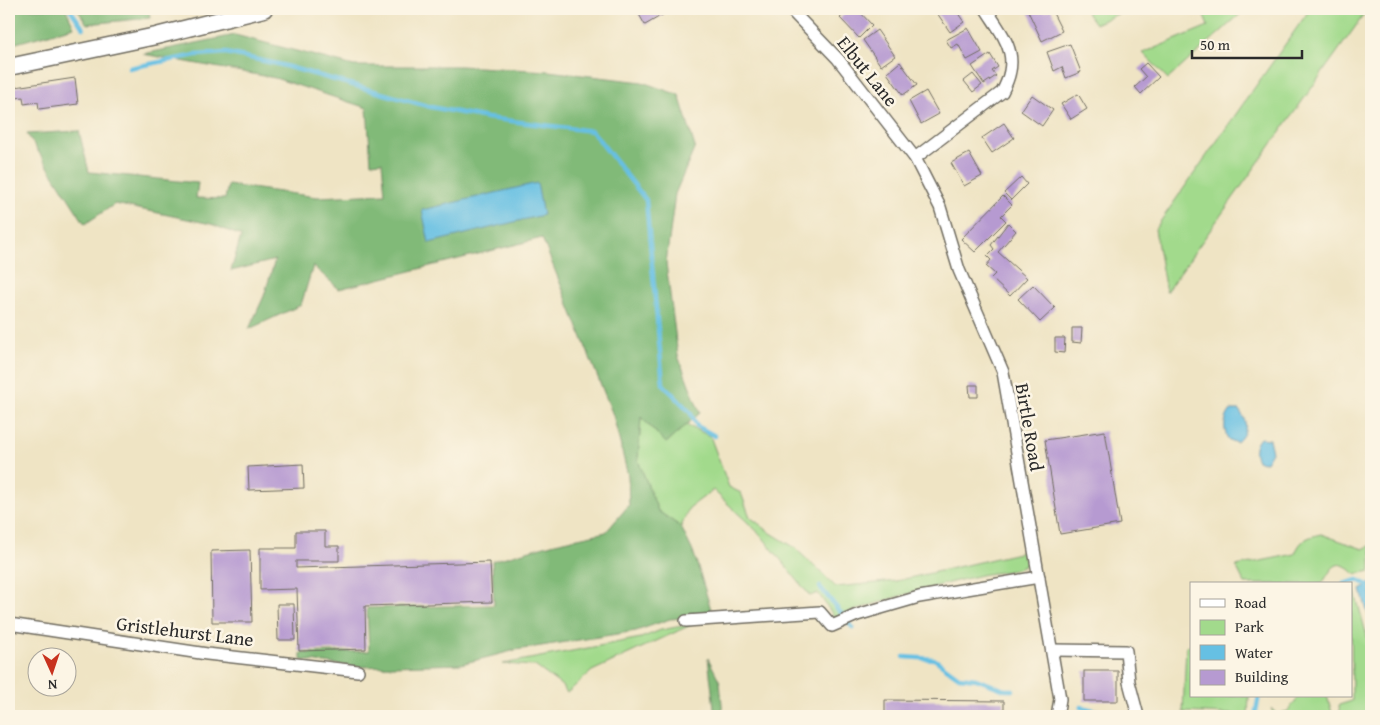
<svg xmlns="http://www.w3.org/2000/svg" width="1380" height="725" viewBox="0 0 1380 725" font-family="'Gentium Book Plus',serif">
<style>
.green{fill:#a2da8c;stroke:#66825c}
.forest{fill:#81ba78;stroke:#567252}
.water{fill:#66c0e3;stroke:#487687}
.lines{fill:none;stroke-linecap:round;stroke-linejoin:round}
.stream{stroke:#66c0e3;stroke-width:4.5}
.building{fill:#b69ad1}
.minor-casing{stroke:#706c61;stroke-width:14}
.secondary-casing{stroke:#706c61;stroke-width:19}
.minor{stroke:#fff;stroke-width:11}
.secondary{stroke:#fff;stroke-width:16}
.labels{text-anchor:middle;stroke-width:5;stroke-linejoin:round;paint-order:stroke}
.street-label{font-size:19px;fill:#2b2b2b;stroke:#fcf5e5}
</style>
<rect width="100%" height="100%" fill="#fcf5e5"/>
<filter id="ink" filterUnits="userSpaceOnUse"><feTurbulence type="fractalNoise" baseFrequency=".02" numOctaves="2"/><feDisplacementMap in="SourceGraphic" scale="10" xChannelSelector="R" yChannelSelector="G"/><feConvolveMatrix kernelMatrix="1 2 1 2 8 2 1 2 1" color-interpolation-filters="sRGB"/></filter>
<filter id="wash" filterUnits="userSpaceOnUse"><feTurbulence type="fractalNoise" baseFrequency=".0096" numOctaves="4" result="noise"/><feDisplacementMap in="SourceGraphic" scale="20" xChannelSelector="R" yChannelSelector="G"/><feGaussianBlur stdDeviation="1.12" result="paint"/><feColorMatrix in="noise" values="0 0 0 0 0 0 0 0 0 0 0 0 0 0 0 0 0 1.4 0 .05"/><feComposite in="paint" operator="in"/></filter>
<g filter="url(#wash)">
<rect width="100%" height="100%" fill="#efe4c4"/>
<g class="green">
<polygon points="1084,9 1129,9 1095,24"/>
<polygon points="1201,9 1246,9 1168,79 1143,53 1208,26"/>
<polygon points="1310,9 1368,9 1166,292 1155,229"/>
<path d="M641,417L666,443L686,425L710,436L729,487L741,493L750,517L771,533L794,547L836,587L896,581L1023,552L1026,565C1013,573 995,572 981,575C932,587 882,599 835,618L818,593L810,596L760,534L713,490L689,508L681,527L658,511L638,461Z"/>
<path d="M1321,534L1363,549L1371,545V571L1355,574C1337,556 1333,566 1322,584H1245L1236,566L1295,554C1300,540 1307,537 1321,534Z"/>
<polygon points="1354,589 1371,651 1371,712 1356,716 1340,716 1339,705 1352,701 1351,590"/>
<polygon points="693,624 592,671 567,693 561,685 535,666 503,664 641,638 661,630"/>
<polygon points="1186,646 1191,646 1191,696 1249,696 1248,715 1183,712"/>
<polygon points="1299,696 1327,696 1333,716 1274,716 1271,708 1277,714 1288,711"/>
</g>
<g class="forest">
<polygon points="9,9 66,9 74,27 9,45"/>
<polygon points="77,9 149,9 150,18 87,24"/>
<polygon points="235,35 354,66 460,66 548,71 642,82 679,95 695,147 675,194 666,263 678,356 700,413 666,443 641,417 638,460 658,511 681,527 694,554 713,616 670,619 636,631 516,650 461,664 358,667 301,660 301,653 369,651 367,608 494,605 492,561 555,543 606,532 629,505 628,476 613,415 542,238 339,289 313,266 301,305 249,329 264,296 275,260 231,271 241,236 211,224 115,204 85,224 27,134 79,131 89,172 198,183 196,198 225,199 228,185 317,197 385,194 382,162 371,163 367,108 275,78 143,54"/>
<polygon points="708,658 720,682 723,716 715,716"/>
</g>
<g class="water">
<polygon points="537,183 543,215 429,243 422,210"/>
<path d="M1231,410H1239C1248,422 1248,432 1237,442L1229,441C1223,430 1223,420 1231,410Z"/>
<path d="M1260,438L1269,439L1272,452L1266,462L1257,461C1253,452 1254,445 1260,438Z"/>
<polygon points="1371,583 1371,625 1361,590"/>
</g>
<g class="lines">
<g class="stream">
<polyline points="70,9 83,28"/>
<polyline points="129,68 196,55 226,53 278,64 431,107 487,118 592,131 646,200 663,384 690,412 697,426 715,436"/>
<polyline points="1344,584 1358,580 1367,585"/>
<polyline points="820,587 853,628"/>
<polyline points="904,657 934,659 959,677 976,679 1005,690 1013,690"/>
<polyline points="1081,707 1106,713"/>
<polyline points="1255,716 1259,696"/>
</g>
</g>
<g id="blocks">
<g class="building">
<polygon points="636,9 661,9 664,14 645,25"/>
<polygon points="850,9 857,9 872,25 859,38 840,18"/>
<polygon points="943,9 955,9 964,22 950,32 937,13"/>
<polygon points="1027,9 1043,9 1044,12 1051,9 1062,31 1042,41"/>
<polygon points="968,28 982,52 967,60 958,44 951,48 946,40"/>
<polygon points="877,30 895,56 881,66 863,40"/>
<polygon points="1070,44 1081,72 1066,78 1062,67 1054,71 1047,52"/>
<polygon points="990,54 998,67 992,71 996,76 984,84 972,66"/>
<polygon points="900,62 917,85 903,95 887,73"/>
<polygon points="1146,63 1159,77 1141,94 1135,87 1146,77 1139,69"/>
<polygon points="973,74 982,85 973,92 964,81"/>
<polygon points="75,78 78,104 39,109 38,102 24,104 23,97 16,98 15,87"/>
<polygon points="926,91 939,114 921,124 909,101"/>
<polygon points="1078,94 1087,109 1071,119 1061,104"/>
<polygon points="1032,95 1053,110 1042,126 1021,111"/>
<polygon points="1004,123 1014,138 992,153 982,138"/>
<polygon points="969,153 982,176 964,186 951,163"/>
<polygon points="1021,177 1027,184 1011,200 1004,193"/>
<polygon points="1003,196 1012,205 1001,216 1006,221 975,252 961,239"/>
<polygon points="1008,223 1016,231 998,252 1027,278 1010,296 991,278 995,274 986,266 991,260 987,256 994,249 991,245"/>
<polygon points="1033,285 1055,308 1040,322 1018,299"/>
<polygon points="1072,328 1082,328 1081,343 1072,342"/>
<polygon points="1055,338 1065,338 1064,353 1055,352"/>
<polygon points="969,385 978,385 978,397 970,397"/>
<polygon points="1105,431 1120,524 1060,534 1045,440"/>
<polygon points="303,464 304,488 249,490 248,467"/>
<polygon points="296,531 325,531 325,546 339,546 339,561 296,561 296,568 490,562 492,602 365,606 366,649 299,651 297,589 260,590 260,548 296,548"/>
<polygon points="250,550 252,622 212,622 211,551"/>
<polygon points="277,604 294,604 295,640 278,640"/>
<rect x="1084" y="671" width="34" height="30"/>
<polygon points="885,700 1004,701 1004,716 885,716"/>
</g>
</g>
</g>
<g filter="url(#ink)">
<use href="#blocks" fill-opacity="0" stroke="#706c61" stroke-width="1"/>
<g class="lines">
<defs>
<g id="minor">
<polyline points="790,9 838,59 915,158 940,207 959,270 1003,372 1060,699 1057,716"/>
<path d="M915,158L1002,92C1022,56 1005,39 986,9"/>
<polyline points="686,621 820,612 832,626 857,615 919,597 1039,577"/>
<polyline points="9,624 207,654 358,671"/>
<polyline points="1052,650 1126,651 1129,682 1138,716"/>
</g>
<polyline id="secondary" points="9,67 156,36 264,9"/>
</defs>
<use href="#minor" class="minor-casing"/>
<use href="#secondary" class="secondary-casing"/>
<use href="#minor" class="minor"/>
<use href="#secondary" class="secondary"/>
</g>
</g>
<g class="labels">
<g class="street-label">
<text transform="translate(868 71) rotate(51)" y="7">Elbut Lane</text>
<text transform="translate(1030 427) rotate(80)" y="7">Birtle Road</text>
<text transform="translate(185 631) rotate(7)" y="7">Gristlehurst Lane</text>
</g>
</g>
<rect width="1380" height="725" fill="none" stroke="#fcf5e5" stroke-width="30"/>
<rect x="1190" y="582" width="162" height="115" fill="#fcf5e5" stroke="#a8a49b"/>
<rect x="1200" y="599" width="25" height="8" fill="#ffffff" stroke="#a8a49b"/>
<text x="1235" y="608" font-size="15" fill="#2b2b2b">Road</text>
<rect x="1200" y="620" width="25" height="15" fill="#a2da8c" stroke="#a8a49b"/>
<text x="1235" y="632" font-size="15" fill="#2b2b2b">Park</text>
<rect x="1200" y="645" width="25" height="15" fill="#66c0e3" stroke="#a8a49b"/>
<text x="1235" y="658" font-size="15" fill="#2b2b2b">Water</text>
<rect x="1200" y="670" width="25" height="15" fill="#b69ad1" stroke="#a8a49b"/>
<text x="1235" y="682" font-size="15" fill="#2b2b2b">Building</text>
<g transform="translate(52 672) rotate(177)"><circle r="24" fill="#fcf5e5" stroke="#a8a49b"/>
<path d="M0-4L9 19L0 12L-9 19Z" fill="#c8321e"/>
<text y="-8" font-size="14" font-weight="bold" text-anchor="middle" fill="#2b2b2b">N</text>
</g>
<path d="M1192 50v8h110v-8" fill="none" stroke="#2b2b2b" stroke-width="2.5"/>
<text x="1200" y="50" font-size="15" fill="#2b2b2b" stroke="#fcf5e5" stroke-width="4" paint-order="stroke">50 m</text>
</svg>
